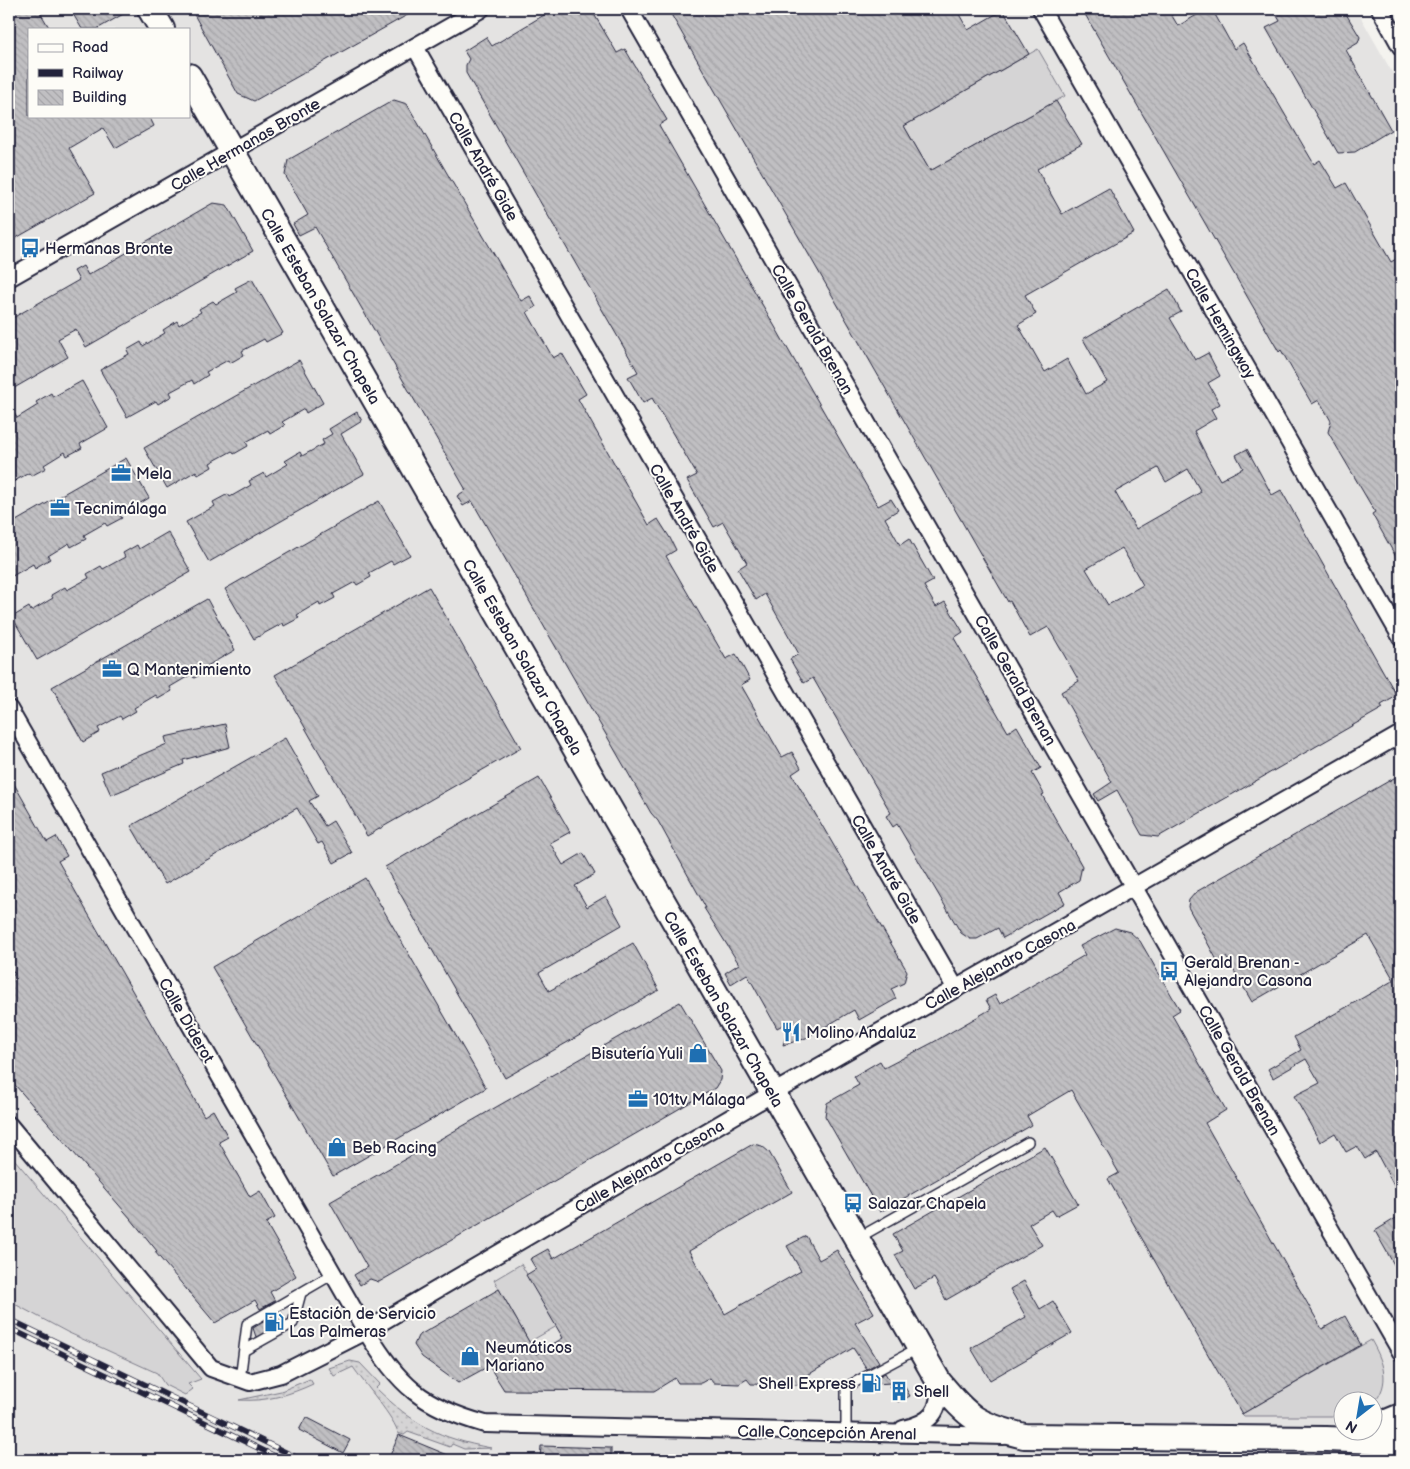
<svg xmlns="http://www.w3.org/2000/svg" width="1410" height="1469" viewBox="0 0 1410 1469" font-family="'Balsamiq Sans',sans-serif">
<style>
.built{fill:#e4e3e2;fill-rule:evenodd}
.grass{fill:#d5d4d5;stroke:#7c7b88}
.garden{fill:url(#garden-dots);stroke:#7c7b88}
.building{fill:url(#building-back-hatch);stroke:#22223b;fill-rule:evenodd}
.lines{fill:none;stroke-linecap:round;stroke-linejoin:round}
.lane-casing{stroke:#22223b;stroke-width:12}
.street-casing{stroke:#22223b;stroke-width:20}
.secondary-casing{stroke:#22223b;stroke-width:28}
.lane{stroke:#fdfcf7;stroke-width:9}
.street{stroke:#fdfcf7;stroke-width:16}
.secondary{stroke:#fdfcf7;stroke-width:24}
.rail-casing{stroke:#22223b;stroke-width:5.5}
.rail{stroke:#fdfcf7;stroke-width:4;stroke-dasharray:11;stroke-linecap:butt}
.labels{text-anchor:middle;stroke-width:4;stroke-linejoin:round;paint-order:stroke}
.street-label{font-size:16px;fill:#22223b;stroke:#fdfcf7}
.poi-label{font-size:16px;fill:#22223b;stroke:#fdfcf7;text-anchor:start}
</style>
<defs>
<pattern id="garden-dots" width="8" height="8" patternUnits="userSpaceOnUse" patternTransform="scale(1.25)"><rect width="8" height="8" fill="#d5d4d5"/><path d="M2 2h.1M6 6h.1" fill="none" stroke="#b7b6b8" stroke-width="1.8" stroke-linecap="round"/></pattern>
<pattern id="building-back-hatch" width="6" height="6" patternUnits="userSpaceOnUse" patternTransform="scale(1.25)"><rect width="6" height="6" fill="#c0bfc2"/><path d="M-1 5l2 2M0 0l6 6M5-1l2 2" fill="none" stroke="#a5a4a8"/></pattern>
</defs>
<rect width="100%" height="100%" fill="#f4f3ef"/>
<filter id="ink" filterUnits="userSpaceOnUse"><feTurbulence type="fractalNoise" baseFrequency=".02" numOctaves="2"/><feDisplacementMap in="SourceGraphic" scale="10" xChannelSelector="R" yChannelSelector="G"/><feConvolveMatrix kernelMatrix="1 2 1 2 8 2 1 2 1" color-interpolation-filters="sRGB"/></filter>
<g filter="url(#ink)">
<path class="built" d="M9,9H1356L1401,88V1460H9V1301L67,1332L157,1373L166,1385L188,1384L201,1379L9,1153ZM29,29H189V116H29ZM1342,1402H1372V1432H1342Z"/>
<g class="grass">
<polygon points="1038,49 1065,96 930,171 904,126"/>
<polygon points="9,1153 201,1379 188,1384 193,1389 185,1395 165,1385 157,1373 67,1332 9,1301"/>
<polygon points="521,1264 557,1326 529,1342 494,1280"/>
<path d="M1371,1340C1383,1361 1392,1383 1373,1404L1372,1402H1342V1416H1244L1242,1414Z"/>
</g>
<g class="garden">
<path d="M350,1361L360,1363L380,1384L376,1388C414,1425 438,1438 491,1448L464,1449L452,1444L450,1447L408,1432L404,1435L398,1433C396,1420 363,1382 353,1367L334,1376L329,1368Z"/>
<path d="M310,1379L313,1384C289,1395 266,1402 239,1400L281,1391Z"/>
</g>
<g class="building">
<polygon points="9,9 38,9 50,29 29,29 29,116 149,116 154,126 115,148 103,128 69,148 95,193 9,242"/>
<polygon points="70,9 132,9 97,29 82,29"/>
<polygon points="191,9 418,9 254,101 238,94"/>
<polygon points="554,9 591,9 617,53 625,49 667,120 659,125 878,506 891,499 898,510 885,518 900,545 909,539 933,581 924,586 936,607 945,602 963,632 954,638 1008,732 1017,726 1041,768 1032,773 1044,794 1042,795 1082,866 1079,880 1059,892 1065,903 1003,938 998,928 977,939 970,939 961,933 897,824 893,827 886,816 891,813 813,678 804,683 795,668 790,659 799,654 765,594 756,600 738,569 747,563 723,522 714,527 687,480 697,475 652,398 643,403 628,377 638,372 466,73 466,65 469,59 464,51 486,37 492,46"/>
<path d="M668,9H956L968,30L1003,10L1029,54L904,126L930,171L1056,101L1082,144L1037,169L1062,214L1109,188L1134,233L1025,295L1036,314L1018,325L1032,349L1045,372L1067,359L1086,394L1107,382L1083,339L1169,289L1181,312L1170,318L1195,360L1208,353L1220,376L1208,383L1220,404L1211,409L1216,418L1194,431L1208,459L1220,480L1243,468L1236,455L1247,449L1272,495L1281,490L1397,696L1381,705L1383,708L1158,837L1142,835L1117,790L1098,801L1094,794L1112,782L1061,692L1079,681L1048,627L1030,637L1010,601L1008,602ZM1158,468L1166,482L1188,469L1201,492L1136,529L1115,492ZM1122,548L1143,585L1108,605L1086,569Z"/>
<polygon points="1082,9 1168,9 1178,26 1207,9 1212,9 1234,49 1243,43 1314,164 1320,160 1337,188 1346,183 1391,262 1401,256 1401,566 1372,514 1375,512 1328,432 1331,421 1319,400 1312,404 1281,350 1279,352"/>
<polygon points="1273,9 1343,9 1360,37 1358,43 1346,50 1391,130 1355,152 1338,153 1266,28 1280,21"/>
<polygon points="394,100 407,104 521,301 530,296 536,307 527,312 553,358 562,353 586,394 578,399 649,525 658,519 670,538 676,550 666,556 726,659 736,654 750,680 741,685 782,757 792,752 801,768 792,774 907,971 904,983 891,989 896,999 859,1020 854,1010 804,1039 783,1045 790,1021 777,1028 747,974 731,984 725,973 739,964 704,908 706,908 658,821 651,813 472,501 463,506 457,496 466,490 315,227 299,235 293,224 308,215 285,175 288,160"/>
<polygon points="213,203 227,205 253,251 86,347 76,329 58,339 68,357 9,391 9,320 79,280 74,271 83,266 88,275"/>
<polygon points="252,279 283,333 266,342 264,339 242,351 244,355 230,363 228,360 206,372 208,375 194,384 192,380 170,392 172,396 158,404 156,401 127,417 100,370 129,354 127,350 141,342 143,346 165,333 163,330 177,321 179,325 201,312 199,309 213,301 216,304 237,292 235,288"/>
<polygon points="299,360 323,403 306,413 304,409 282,422 285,425 270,434 268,430 246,442 248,446 234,454 232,451 210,463 212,467 198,475 196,471 167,488 144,448"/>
<polygon points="82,381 108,428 80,444 82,448 67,456 65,452 44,465 46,468 31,476 29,473 9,484 9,404 17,418 38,405 36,402 51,393 53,397"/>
<polygon points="357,412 362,421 341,434 364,474 209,562 186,522 215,506 213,502 228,494 230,497 251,485 249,481 264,473 266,477 288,464 285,461 300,452 302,456 324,444 322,440 332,434 329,429"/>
<polygon points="126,458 149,498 120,515 122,518 107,526 105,523 84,535 86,539 71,547 69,543 48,556 50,559 35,568 33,564 9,578 9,525"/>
<polygon points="379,501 410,555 393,564 391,561 369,573 371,577 357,585 355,582 333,594 335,598 320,606 319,602 297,615 299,618 284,626 283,623 254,639 225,589"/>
<polygon points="168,532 191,572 37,660 12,617 29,607 31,611 53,598 51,595 65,587 67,590 89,578 87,574 101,566 103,569 125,557 123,553 137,545 139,549"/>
<polygon points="429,587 521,748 367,836 275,675"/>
<polygon points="207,599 235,650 207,666 209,670 194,678 192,674 170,687 172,691 158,699 156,695 134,708 136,711 122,719 120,716 98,728 100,732 83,742 52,687"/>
<polygon points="225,724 230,747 183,760 184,764 111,795 101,772 167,744 165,737"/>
<polygon points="285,738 318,796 309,801 325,826 333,821 352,853 334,863 322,842 318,844 297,808 165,884 131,826"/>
<polygon points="1401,774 1401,1199 1376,1152 1365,1159 1357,1146 1346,1152 1335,1133 1320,1142 1294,1096 1320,1083 1306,1059 1273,1078 1268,1069 1301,1050 1294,1037 1394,980 1368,935 1252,1002 1226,957 1218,962 1188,907 1189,900 1196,892"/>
<polygon points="9,775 47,842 56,837 67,856 58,861 204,1116 213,1110 228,1137 219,1142 250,1197 260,1191 275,1218 266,1223 296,1276 270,1292 275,1301 260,1309 255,1300 215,1323 155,1252 157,1251 131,1219 9,1078 9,978 15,974 9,964"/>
<polygon points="539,778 570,832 550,843 563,865 583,853 595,874 575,886 587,907 606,896 622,925 539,973 549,991 633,943 659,990 505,1078 385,867"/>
<polygon points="365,878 486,1088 333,1176 212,967"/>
<polygon points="1115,928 1130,932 1140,941 1180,1010 1172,1015 1226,1110 1205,1123 1322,1329 1345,1316 1361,1345 1242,1414 1108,1179 1119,1173 1071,1090 1027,1116 1032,1125 880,1212 825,1116 827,1103 859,1085 854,1076 880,1061 884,1068 932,1043 991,1009 986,1000 995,995 1000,1004 1085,955 1080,946"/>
<polygon points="680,1002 721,1071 720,1080 715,1088 379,1282 370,1279 360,1285 354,1275 367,1267 330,1202"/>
<polygon points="753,1144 762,1146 769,1152 792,1192 689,1251 725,1314 801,1271 787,1246 806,1236 819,1260 837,1250 874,1313 855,1323 879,1362 867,1369 853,1348 806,1376 811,1385 787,1385 784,1379 775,1385 751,1384 747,1379 739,1384 714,1383 710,1378 701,1383 678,1383 675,1378 654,1391 504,1390 489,1366 458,1383 422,1357 414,1345 418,1336 499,1289 536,1354 563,1338 526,1275 536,1269 530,1259 548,1249 553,1259"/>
<polygon points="1045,1147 1078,1204 1056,1216 1052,1210 1029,1224 1042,1245 946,1300 934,1278 914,1289 895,1255 903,1251 893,1234"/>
<polygon points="1401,1215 1401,1277 1375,1231"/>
<polygon points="1024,1281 1040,1309 1053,1301 1072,1333 990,1380 971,1348 1026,1317 1010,1289"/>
<polygon points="281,1312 286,1320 256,1337 253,1328"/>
<polygon points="885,1373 891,1383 875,1384 873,1380"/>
<polygon points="901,1380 910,1396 898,1402 889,1386"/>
<polygon points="306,1417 350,1440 343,1453 299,1430"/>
<polygon points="399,1435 460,1460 388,1460"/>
<polygon points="541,1446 611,1448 611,1460 540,1460"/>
</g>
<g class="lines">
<defs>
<g id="lane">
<polyline points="858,1238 1028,1142"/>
<polyline points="245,1350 293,1323 301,1293"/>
<polyline points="240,1380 247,1324 333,1274"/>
<polyline points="846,1432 846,1387 919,1348"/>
</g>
<g id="street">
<polyline points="629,9 1401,1352"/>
<polyline points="1041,9 1401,637"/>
<polyline points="1380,9 1401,47"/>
<polyline points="415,47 956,989"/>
<polyline points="9,278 481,9"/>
<path d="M9,709L366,1331C400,1386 421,1406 485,1424L1004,1436"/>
<polyline points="9,1125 211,1368 250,1382 281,1374 366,1331 773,1093 1401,734"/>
<path d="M903,1429C932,1423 941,1411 939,1382"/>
</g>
<g id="secondary">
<polyline points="150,9 162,29"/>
<path d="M189,76L939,1382C970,1419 976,1424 1024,1436L1326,1439L1401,1442"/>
<polyline points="1372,1428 1401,1416"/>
</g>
</defs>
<use href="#lane" class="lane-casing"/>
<use href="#street" class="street-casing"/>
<use href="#secondary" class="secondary-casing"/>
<use href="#lane" class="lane"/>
<use href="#street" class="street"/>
<use href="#secondary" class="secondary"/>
<defs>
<g id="rail">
<polyline points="9,1319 302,1460"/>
<polyline points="9,1328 283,1460"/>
</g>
</defs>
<use href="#rail" class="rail-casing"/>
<use href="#rail" class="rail"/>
</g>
</g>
<defs>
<symbol id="bus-bare" viewBox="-9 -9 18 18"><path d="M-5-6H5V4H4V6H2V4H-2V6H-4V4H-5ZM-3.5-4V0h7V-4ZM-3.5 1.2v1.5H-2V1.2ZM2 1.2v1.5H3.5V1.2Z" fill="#1f6fb2" stroke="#fdfcf7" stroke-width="2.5" paint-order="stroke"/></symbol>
<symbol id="office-bare" viewBox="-9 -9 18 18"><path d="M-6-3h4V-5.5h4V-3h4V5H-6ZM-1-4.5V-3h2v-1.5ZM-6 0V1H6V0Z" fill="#1f6fb2" stroke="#fdfcf7" stroke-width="2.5" paint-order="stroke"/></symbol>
<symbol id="restaurant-bare" viewBox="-9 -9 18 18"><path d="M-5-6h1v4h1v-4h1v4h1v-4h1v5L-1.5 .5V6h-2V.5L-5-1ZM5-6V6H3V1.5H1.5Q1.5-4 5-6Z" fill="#1f6fb2" stroke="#fdfcf7" stroke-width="2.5" paint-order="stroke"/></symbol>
<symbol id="shop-bare" viewBox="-9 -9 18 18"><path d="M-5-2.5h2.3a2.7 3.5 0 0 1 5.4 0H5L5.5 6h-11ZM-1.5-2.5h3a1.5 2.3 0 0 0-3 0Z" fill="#1f6fb2" stroke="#fdfcf7" stroke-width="2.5" paint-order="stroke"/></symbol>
<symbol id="fuel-bare" viewBox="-9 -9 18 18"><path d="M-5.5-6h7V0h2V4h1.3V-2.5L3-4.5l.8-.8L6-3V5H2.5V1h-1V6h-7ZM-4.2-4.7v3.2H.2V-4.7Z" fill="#1f6fb2" stroke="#fdfcf7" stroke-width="2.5" paint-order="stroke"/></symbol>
<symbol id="building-bare" viewBox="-9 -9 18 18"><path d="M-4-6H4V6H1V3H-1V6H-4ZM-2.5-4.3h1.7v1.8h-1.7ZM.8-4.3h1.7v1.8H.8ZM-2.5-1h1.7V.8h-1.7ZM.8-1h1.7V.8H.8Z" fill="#1f6fb2" stroke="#fdfcf7" stroke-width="2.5" paint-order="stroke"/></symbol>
</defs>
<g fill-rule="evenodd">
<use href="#bus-bare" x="16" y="234" width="28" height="28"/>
<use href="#office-bare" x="107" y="459" width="28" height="28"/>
<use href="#office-bare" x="46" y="494" width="28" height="28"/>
<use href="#office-bare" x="98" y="655" width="28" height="28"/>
<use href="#bus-bare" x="1155" y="957" width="28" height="28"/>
<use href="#restaurant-bare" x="777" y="1018" width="28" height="28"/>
<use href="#shop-bare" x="684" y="1039" width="28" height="28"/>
<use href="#office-bare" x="624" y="1085" width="28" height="28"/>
<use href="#shop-bare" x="323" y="1133" width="28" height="28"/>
<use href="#bus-bare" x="839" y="1189" width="28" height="28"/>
<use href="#fuel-bare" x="260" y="1308" width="28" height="28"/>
<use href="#shop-bare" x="456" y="1342" width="28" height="28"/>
<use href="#fuel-bare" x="857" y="1369" width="28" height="28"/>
<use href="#building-bare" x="885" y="1377" width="28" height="28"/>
</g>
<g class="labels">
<g class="street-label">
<text transform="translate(245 144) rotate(-30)" y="6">Calle Hermanas Bronte</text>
<text transform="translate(484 166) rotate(60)" y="6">Calle André Gide</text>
<text transform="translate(321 306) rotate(60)" y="6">Calle Esteban Salazar Chapela</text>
<text transform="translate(1221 323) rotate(60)" y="6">Calle Hemingway</text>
<text transform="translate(813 329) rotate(60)" y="6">Calle Gerald Brenan</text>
<text transform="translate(685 518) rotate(60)" y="6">Calle André Gide</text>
<text transform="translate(523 657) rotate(60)" y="6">Calle Esteban Salazar Chapela</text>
<text transform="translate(1016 680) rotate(60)" y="6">Calle Gerald Brenan</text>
<text transform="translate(887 869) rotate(60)" y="6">Calle André Gide</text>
<text transform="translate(1000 964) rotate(-29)" y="6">Calle Alejandro Casona</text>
<text transform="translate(724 1009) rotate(60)" y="6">Calle Esteban Salazar Chapela</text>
<text transform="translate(187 1020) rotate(60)" y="6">Calle Diderot</text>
<text transform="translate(1240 1070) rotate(60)" y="6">Calle Gerald Brenan</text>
<text transform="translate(649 1166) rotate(-30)" y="6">Calle Alejandro Casona</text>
<text transform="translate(827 1432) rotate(1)" y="6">Calle Concepción Arenal</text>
</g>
<g class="poi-label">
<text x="45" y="254">Hermanas Bronte</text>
<text x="136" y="479">Mela</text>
<text x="75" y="514">Tecnimálaga</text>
<text x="127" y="675">Q Mantenimiento</text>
<text x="1184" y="968">Gerald Brenan -<tspan x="1184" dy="18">Alejandro Casona</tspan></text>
<text x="806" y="1038">Molino Andaluz</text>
<text x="683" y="1059" text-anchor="end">Bisutería Yuli</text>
<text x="653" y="1105">101tv Málaga</text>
<text x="352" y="1153">Beb Racing</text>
<text x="868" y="1209">Salazar Chapela</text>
<text x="289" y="1319">Estación de Servicio<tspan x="289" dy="18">Las Palmeras</tspan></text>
<text x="485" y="1353">Neumáticos<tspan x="485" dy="18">Mariano</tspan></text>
<text x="856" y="1389" text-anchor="end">Shell Express</text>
<text x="914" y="1397">Shell</text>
</g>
</g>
<rect width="1410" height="1469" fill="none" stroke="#fdfcf7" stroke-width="30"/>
<rect x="15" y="15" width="1380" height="1439" fill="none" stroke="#22223b" stroke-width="2" filter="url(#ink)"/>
<rect x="28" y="28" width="162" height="90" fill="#fdfcf7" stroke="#a5a5ac"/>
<rect x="38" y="44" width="25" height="8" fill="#fdfcf7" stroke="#a5a5ac"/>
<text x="72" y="52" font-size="15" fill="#22223b">Road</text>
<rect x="38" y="69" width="25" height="8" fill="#22223b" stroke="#a5a5ac"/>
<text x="72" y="78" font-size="15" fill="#22223b">Railway</text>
<rect x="38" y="90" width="25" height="15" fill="url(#building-back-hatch)" stroke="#a5a5ac"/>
<text x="72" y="102" font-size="15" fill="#22223b">Building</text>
<g transform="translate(1358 1416) rotate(211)"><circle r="24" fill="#fdfcf7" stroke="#a5a5ac"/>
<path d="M0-4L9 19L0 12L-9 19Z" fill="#1f6fb2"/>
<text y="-8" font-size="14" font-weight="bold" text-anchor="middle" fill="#22223b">N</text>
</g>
</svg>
